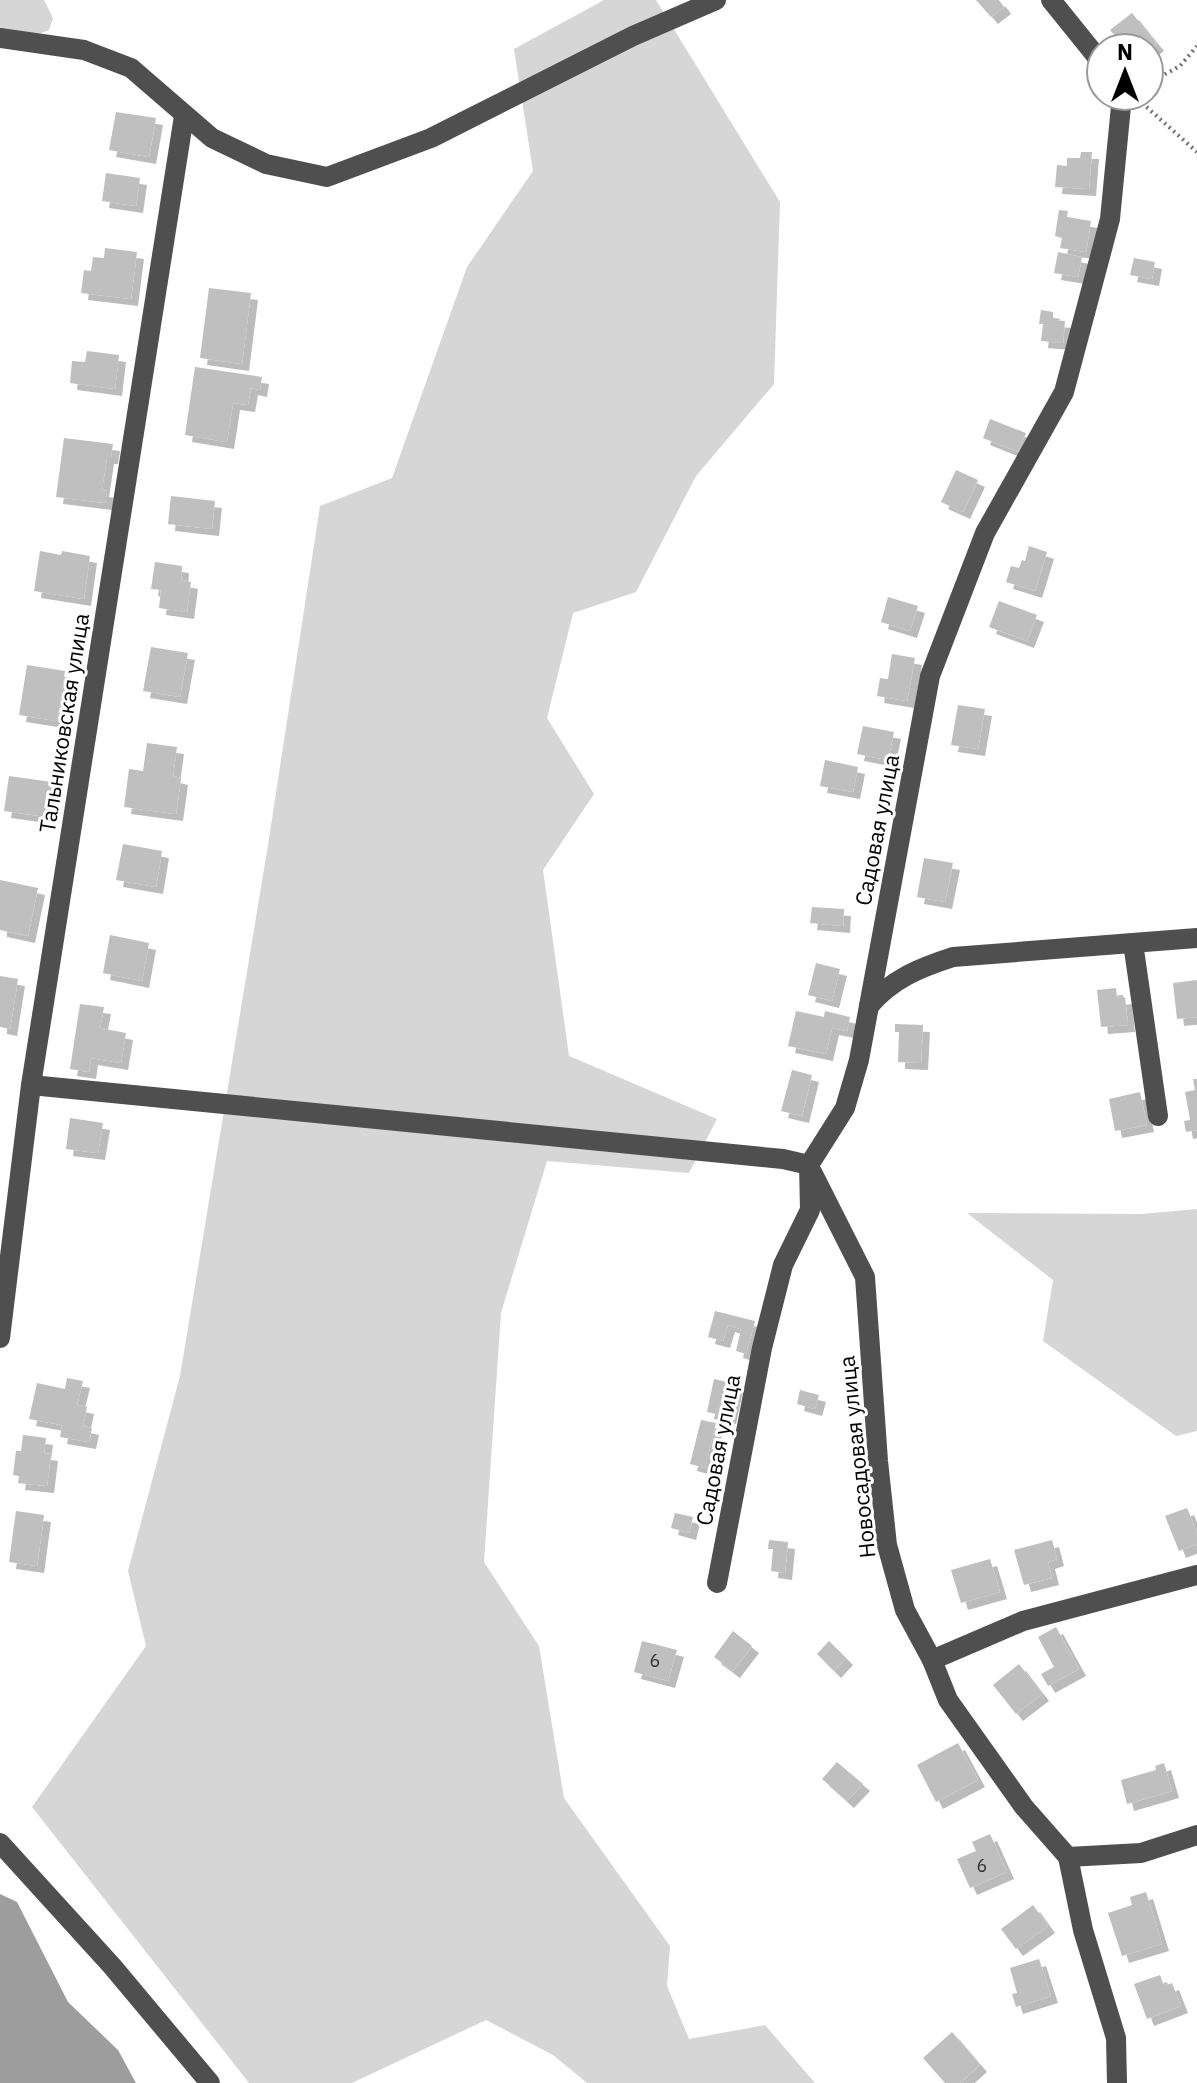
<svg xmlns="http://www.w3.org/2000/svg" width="1197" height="2083" viewBox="0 0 1197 2083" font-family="'IBM Plex Sans',sans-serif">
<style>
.green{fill:#d6d6d6}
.water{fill:#9d9d9d}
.building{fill:#bfbfbf;filter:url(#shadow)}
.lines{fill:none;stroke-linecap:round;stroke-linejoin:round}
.path{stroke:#717171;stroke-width:4;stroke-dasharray:2 4;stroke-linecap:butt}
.minor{stroke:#4f4f4f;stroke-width:20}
.labels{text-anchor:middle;stroke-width:6;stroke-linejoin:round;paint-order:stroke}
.number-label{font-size:18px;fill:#303030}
.street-label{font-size:22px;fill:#000;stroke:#fff}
</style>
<defs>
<filter id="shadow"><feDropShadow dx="7" dy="7" stdDeviation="0" flood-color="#0004"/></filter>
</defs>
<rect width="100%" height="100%" fill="#fff"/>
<g class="green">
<polygon points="0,0 44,0 53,18 49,30 37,35 0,29"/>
<polygon points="604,0 656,0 780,202 774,384 696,476 636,592 573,613 547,718 594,794 543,870 569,1056 717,1119 689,1173 547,1161 501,1313 484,1562 539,1646 564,1798 670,1946 667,1986 689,2039 765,2025 815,2083 587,2083 553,2055 486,2020 352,2083 249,2083 32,1807 146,1646 128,1571 180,1376 268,845 320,506 392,478 467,267 533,171 514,49"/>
<polygon points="1197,1209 1197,1431 1176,1436 1043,1341 1053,1280 967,1213 1142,1214"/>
</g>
<polygon class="water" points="0,1894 17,1902 68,2002 118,2050 136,2083 0,2083"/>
<g class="building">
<polygon points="976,0 999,0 1004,7 991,17"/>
<polygon points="1132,13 1157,44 1149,50 1125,48 1110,30"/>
<polygon points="116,112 156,118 149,157 109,150"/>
<polygon points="1081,152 1092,152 1089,189 1055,187 1057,165 1067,166 1067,158 1080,158"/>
<polygon points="106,173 140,178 136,206 102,201"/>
<polygon points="1059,210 1068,211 1067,217 1091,221 1086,252 1060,248 1062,238 1055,236"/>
<polygon points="105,248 137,252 131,299 81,293 84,270 91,271 93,257 104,258"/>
<polygon points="1058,252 1082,257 1078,277 1054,273"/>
<polygon points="1134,258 1155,262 1152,279 1130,275"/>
<polygon points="209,288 251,293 242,364 200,358"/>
<polygon points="1041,310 1053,312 1053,320 1065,321 1063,343 1041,341 1043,324 1039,324"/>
<polygon points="87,351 119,355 115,389 70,383 72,361 85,362"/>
<polygon points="195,367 262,377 260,390 251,388 248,405 233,403 227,442 185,435"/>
<polygon points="990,419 1026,433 1018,452 983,438"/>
<polygon points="64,438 113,444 111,457 107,457 102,490 107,491 105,503 56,497"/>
<polygon points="956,470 978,480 963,512 941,502"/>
<polygon points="171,496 215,501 212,529 168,524"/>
<polygon points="1029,546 1047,552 1035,591 1006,582 1011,566 1019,568 1022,560 1025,561"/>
<polygon points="40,551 61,555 62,551 90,556 84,599 34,591"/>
<polygon points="155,562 182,566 181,580 191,582 187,612 159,608 161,590 151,589"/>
<polygon points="888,597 918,606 910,631 881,622"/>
<polygon points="999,601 1037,615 1027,641 989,627"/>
<polygon points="151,647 188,653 180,697 143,691"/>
<polygon points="892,654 915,658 907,701 877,696 880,678 888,679"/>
<polygon points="27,665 65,671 57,721 19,715"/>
<polygon points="958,705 985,709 978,749 951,745"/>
<polygon points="863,726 894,732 888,760 857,754"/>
<polygon points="147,743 177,747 173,776 181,778 176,814 124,807 129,769 143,771"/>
<polygon points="825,760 858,767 853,792 820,786"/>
<polygon points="9,776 52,782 47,817 4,811"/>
<polygon points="123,844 162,851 156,887 116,880"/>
<polygon points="924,858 953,863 945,902 917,897"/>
<polygon points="0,880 38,888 28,936 0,930"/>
<polygon points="812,907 844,909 843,926 810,923"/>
<polygon points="110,935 149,943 142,981 103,973"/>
<polygon points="816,963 840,969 832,1001 808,995"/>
<polygon points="0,976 18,979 10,1029 0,1027"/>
<polygon points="1197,980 1197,1017 1177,1019 1173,983"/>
<polygon points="1116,988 1117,998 1125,997 1128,1025 1101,1027 1097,990"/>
<polygon points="80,1004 104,1007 100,1028 126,1033 121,1063 91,1058 89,1072 70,1069"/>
<polygon points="796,1011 824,1017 825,1011 850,1017 847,1031 832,1028 826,1054 788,1046"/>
<polygon points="895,1024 923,1025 921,1063 898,1062 899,1032 895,1032"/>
<polygon points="792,1070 812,1075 802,1116 781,1111"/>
<polygon points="1193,1079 1197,1079 1197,1130 1186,1132 1184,1121 1190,1120 1185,1092 1195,1090"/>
<polygon points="1140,1092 1147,1125 1115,1131 1109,1099"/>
<polygon points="70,1118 103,1123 98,1153 66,1149"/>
<polygon points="715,1311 755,1321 746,1354 736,1351 741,1329 728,1325 723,1341 708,1337"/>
<polygon points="67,1378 83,1381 77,1405 87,1407 83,1426 92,1428 89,1442 60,1437 62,1425 29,1419 37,1383 65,1389"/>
<polygon points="714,1379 736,1384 729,1417 707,1412"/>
<polygon points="800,1390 819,1395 815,1409 797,1404"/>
<polygon points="701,1420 716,1423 705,1468 690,1464"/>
<polygon points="23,1435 46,1438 44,1453 51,1454 47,1486 18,1483 19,1476 13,1475 16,1451 21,1451"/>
<polygon points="1187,1508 1197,1533 1197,1544 1179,1551 1165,1516"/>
<polygon points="16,1511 44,1515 37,1566 9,1562"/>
<polygon points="675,1513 693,1517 689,1533 671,1528"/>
<polygon points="769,1540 788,1542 785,1573 771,1571 773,1549 768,1549"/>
<polygon points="1052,1540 1057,1559 1048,1562 1052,1578 1024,1585 1014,1550"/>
<polygon points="990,1559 1000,1592 961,1603 951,1570"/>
<polygon points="1056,1627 1079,1669 1048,1686 1041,1674 1054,1667 1038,1637"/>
<polygon points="733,1631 752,1646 733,1671 714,1657"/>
<polygon points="642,1641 677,1650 668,1681 634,1672"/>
<polygon points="829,1641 846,1658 834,1671 817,1654"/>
<polygon points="1019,1664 1042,1694 1016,1714 993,1685"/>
<polygon points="958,1743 978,1780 936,1802 917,1765"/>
<polygon points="837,1762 863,1784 847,1801 822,1779"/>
<polygon points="1164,1763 1172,1791 1127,1804 1121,1780 1156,1770 1155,1766"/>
<polygon points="990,1834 1007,1872 970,1888 957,1859 976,1851 972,1842"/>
<polygon points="1146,1892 1162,1944 1122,1956 1108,1913 1132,1905 1130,1897"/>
<polygon points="1033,1905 1048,1926 1016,1949 1001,1929"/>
<polygon points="1039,1959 1051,1996 1016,2007 1012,1994 1017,1993 1010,1968"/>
<polygon points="1160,1975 1164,1986 1172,1983 1181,2006 1147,2019 1134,1984"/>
<polygon points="952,2032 980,2065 960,2083 945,2083 923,2058"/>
</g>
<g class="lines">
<g class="path">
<polyline points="1149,83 1180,66 1197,46"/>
<polyline points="1142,103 1197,152"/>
</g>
<g class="minor">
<polyline points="1051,0 1101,62"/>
<polyline points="0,38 84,50 131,68 212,138 266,164 327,177 431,138 633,36 716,0"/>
<polyline points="1133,943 1158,1116"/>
<path d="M869,1006C892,979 919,968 953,957L1197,938"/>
<polyline points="31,1085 783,1159 809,1165"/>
<polyline points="812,1172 865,1277 878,1461 887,1545 905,1610 932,1660 948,1700 1024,1807 1068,1857 1083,1930 1116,2038 1117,2083"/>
<polyline points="0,1338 31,1085 184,116"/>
<polyline points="717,1583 762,1348 783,1265 810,1210 809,1165 845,1108 859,1060 930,676 985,533 1064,392 1110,219 1122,96"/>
<polyline points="932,1660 1023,1621 1197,1575"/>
<polyline points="0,1843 112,1966 210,2083"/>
<polyline points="1068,1857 1141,1853 1197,1835"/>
</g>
</g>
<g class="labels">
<g class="number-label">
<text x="655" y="1667">6</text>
<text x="982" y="1872">6</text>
</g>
<g class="street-label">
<text transform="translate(64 723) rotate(-81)" y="8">Тальниковская улица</text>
<text transform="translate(877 830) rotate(-79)" y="8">Садовая улица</text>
<text transform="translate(718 1450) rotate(-79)" y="8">Садовая улица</text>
<text transform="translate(857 1457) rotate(-96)" y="8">Новосадовая улица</text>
</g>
</g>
<g transform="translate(1125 72)"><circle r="38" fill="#ffffff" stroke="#999999" stroke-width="2"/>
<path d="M0-6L14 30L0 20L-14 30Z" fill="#000000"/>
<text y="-12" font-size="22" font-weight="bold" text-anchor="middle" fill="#000000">N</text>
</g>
</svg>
